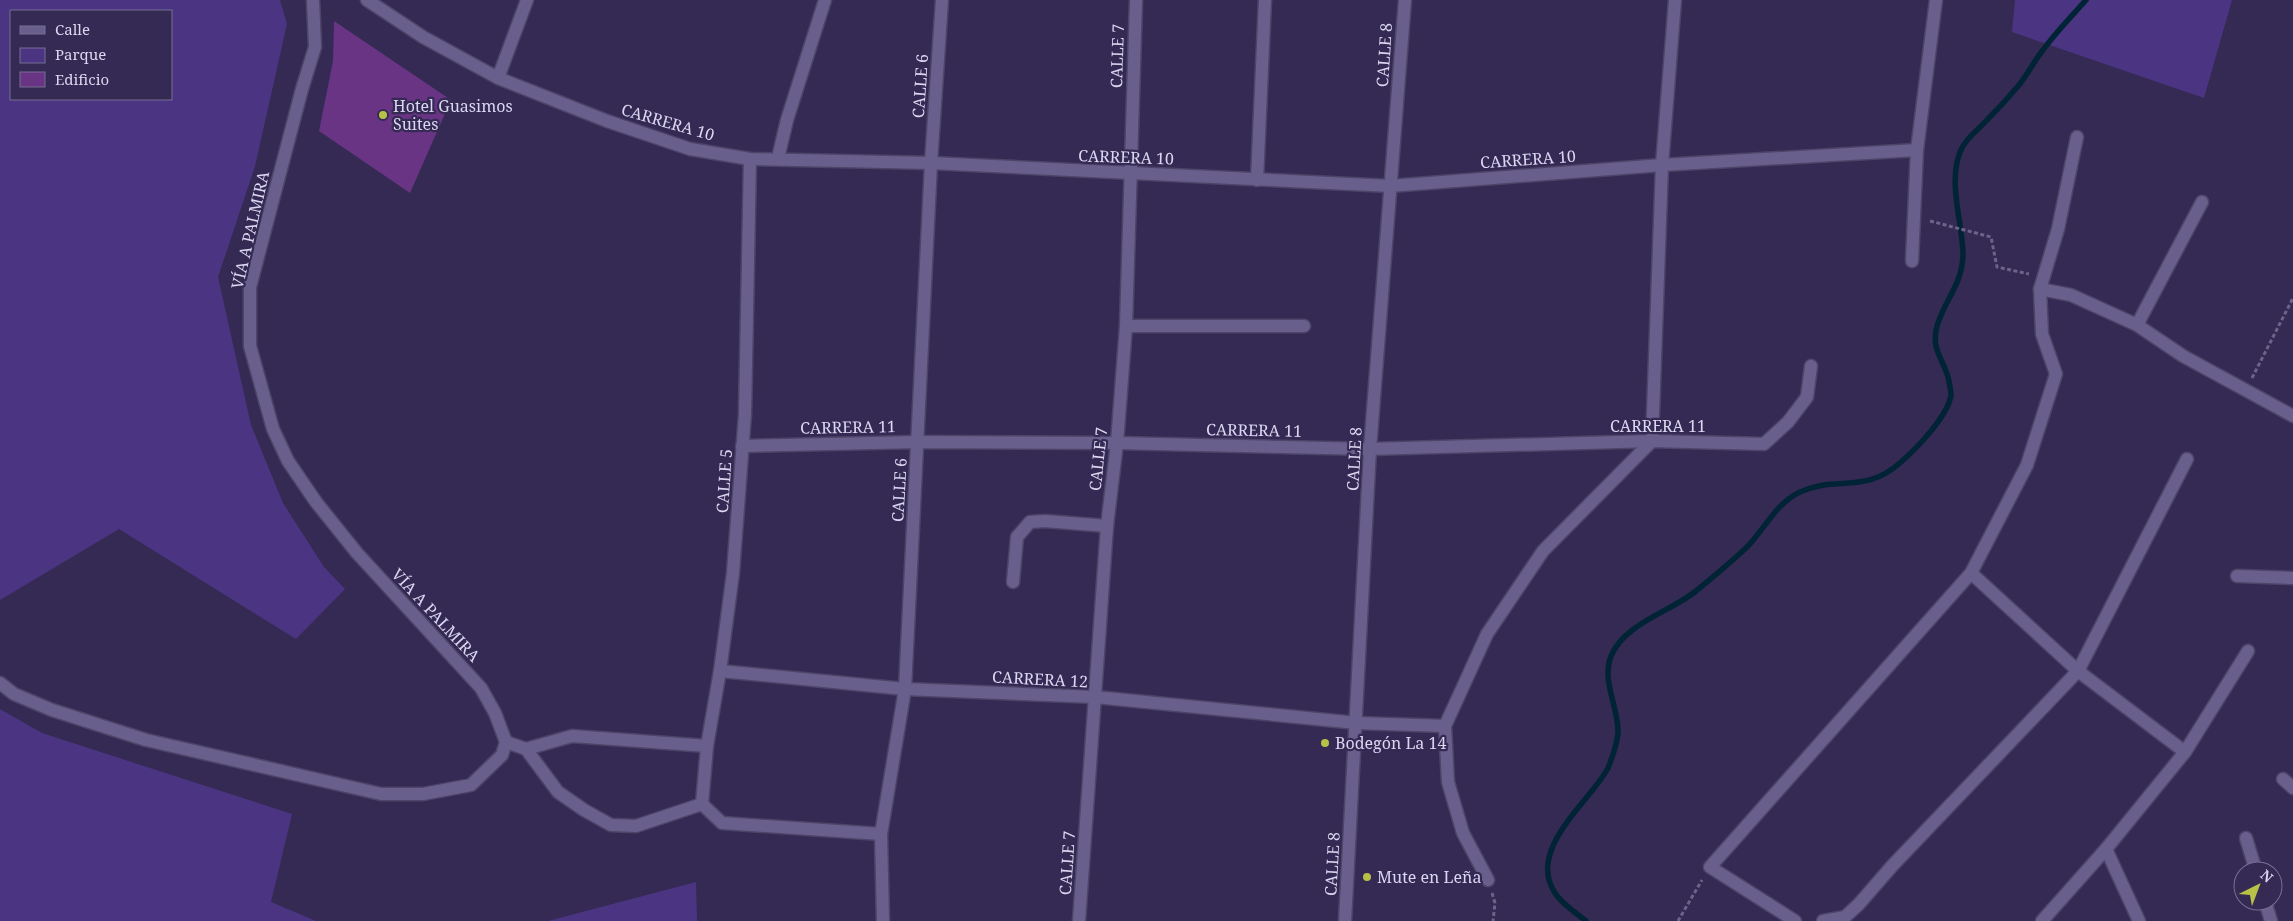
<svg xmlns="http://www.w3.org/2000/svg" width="2293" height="921" viewBox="0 0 2293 921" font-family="'Noto Serif',serif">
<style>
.green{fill:#4b3582;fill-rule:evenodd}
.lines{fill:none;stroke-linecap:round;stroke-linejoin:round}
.stream{stroke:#002435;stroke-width:5.5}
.building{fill:#693483}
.minor-casing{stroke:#4e4468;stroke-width:15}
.tertiary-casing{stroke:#4e4468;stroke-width:15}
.path{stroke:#6c6489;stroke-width:3;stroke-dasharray:4 2.5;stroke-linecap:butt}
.minor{stroke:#695f8d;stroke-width:12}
.tertiary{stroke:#695f8d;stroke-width:12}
.poi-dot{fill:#b8c147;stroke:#342a54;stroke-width:2}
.labels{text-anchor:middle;stroke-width:4.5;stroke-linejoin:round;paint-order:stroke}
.street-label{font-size:16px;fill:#dbd7f1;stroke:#342a54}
.poi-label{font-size:16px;fill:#dbd7f1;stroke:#342a54;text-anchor:start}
</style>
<rect width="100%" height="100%" fill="#342a54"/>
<g class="green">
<path d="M0,0H280L287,24L255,166L218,277L251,425L283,503L324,567L345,589L296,639L119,529L0,600ZM171,11V99H11V11Z"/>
<polygon points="2015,0 2232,0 2204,98 2012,32"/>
<polygon points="0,709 42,733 292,814 271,902 316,921 0,921"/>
<polygon points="696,882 697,921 548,921"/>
</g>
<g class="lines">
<path class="stream" d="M1586,921C1576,913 1561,903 1555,893C1526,849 1590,802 1608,768C1612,758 1617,744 1618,733C1619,708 1601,681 1611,656C1625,623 1670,612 1696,591C1713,577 1730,563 1746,548C1764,530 1776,503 1800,492C1836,475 1865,495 1901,462C1917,448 1948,416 1951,395C1951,390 1949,382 1948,377C1942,357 1931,349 1937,326C1945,299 1963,284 1963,253C1962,221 1948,183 1960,152C1966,138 1977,131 1987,120C1998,109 2009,97 2019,85C2028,74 2034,61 2043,50C2056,32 2072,16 2086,0"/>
</g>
<polygon class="building" points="334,21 451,100 410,193 319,131 333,61"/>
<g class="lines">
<defs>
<g id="minor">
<polyline points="367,0 423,37 498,78 607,121 690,149 750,159 931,163 1390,186 1662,165 1917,150"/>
<polyline points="498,78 527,0"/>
<polyline points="778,158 787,120 825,0"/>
<polyline points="1257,180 1265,0"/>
<polyline points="1912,261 1917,150 1936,0"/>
<polyline points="2040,289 2071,295 2137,325 2183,356 2293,416"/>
<polyline points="2137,325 2202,202"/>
<polyline points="1126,326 1304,326"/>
<polyline points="742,446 917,442 1117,443 1370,449 1652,441 1764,444 1788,422 1807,397 1811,366"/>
<polyline points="1971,573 2078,671 2185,752"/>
<polyline points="2237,576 2293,578"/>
<polyline points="1013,582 1017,537 1030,522 1045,521 1107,526"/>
<polyline points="720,671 905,689 1095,697 1357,723 1445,726"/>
<polyline points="506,742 526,749 558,792 584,810 611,825 636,826 702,804"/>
<polyline points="526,749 572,736 707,746"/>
<polyline points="2283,779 2293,788"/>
<polyline points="702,804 707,746 720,671 733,573 745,414 750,159"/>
<polyline points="702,804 722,823 881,834"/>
<polyline points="2246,838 2256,871"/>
<polyline points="2106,849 2139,921"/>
<polyline points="1488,880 1463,833 1448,782 1445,726 1487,634 1543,551 1652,441 1662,165 1675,0"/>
<polyline points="2265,901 2271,921"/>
<polyline points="883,921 881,834 905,689 931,163 942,0"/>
<polyline points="1079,921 1107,526 1117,443 1126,326 1136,0"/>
<polyline points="1345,921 1370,449 1405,0"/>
<polyline points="1795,921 1710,867 1971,573 2027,465 2056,374 2042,334 2040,289 2058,229 2077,137"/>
<polyline points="1823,921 1845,917 1859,904 1892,866 2078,671 2187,459"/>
<polyline points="2042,921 2106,849 2185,752 2248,651"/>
</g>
<polyline id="tertiary" points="0,683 14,694 52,710 146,740 381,794 423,794 471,785 502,755 506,742 495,713 481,688 357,553 316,502 288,461 273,429 250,346 250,287 302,89 315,47 313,0"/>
</defs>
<use href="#minor" class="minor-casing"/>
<use href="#tertiary" class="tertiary-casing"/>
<g class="path">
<polyline points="1930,221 1991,237 1997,267 2029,274"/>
<polyline points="2252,378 2293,298"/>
<polyline points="1492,893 1495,903 1493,921"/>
<polyline points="1678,921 1702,880"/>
</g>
<use href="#minor" class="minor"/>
<use href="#tertiary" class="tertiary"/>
</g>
<g class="poi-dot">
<circle cx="383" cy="115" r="5"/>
<circle cx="1325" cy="743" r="5"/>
<circle cx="1367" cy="877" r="5"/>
</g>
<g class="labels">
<g class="street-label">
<text transform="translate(1384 55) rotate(-86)" y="6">CALLE 8</text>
<text transform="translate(1117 56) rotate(-88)" y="6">CALLE 7</text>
<text transform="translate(920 86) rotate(-86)" y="6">CALLE 6</text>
<text transform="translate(668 122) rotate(16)" y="6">CARRERA 10</text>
<text transform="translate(1126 157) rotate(2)" y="6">CARRERA 10</text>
<text transform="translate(1528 159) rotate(-4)" y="6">CARRERA 10</text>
<text transform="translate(250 230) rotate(-77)" y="6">VÍA A PALMIRA</text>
<text x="1658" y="432">CARRERA 11</text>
<text transform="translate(848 427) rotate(-1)" y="6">CARRERA 11</text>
<text transform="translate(1254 430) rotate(1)" y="6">CARRERA 11</text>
<text transform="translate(1098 459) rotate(-84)" y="6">CALLE 7</text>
<text transform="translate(1354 459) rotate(-87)" y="6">CALLE 8</text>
<text transform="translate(724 481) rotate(-86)" y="6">CALLE 5</text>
<text transform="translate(899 490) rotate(-87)" y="6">CALLE 6</text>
<text transform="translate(436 615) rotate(47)" y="6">VÍA A PALMIRA</text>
<text transform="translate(1040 679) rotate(3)" y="6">CARRERA 12</text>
<text transform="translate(1067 863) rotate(-86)" y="6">CALLE 7</text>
<text transform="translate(1332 864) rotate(-87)" y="6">CALLE 8</text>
</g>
<g class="poi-label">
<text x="393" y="112">Hotel Guasimos<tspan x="393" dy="18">Suites</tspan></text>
<text x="1335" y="749">Bodegón La 14</text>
<text x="1377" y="883">Mute en Leña</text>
</g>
</g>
<rect x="10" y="10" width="162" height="90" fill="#342a54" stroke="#776f93"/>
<rect x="20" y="26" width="25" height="8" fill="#695f8d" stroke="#776f93"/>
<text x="55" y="35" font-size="15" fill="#dbd7f1">Calle</text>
<rect x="20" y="48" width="25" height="15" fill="#4b3582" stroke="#776f93"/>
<text x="55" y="60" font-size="15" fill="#dbd7f1">Parque</text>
<rect x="20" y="72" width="25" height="15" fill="#693483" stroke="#776f93"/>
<text x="55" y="85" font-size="15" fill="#dbd7f1">Edificio</text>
<g transform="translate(2258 886) rotate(42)"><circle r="24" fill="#342a54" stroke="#776f93"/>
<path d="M0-4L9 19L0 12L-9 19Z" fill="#b8c147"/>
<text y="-8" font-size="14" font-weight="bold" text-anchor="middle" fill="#dbd7f1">N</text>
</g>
</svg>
